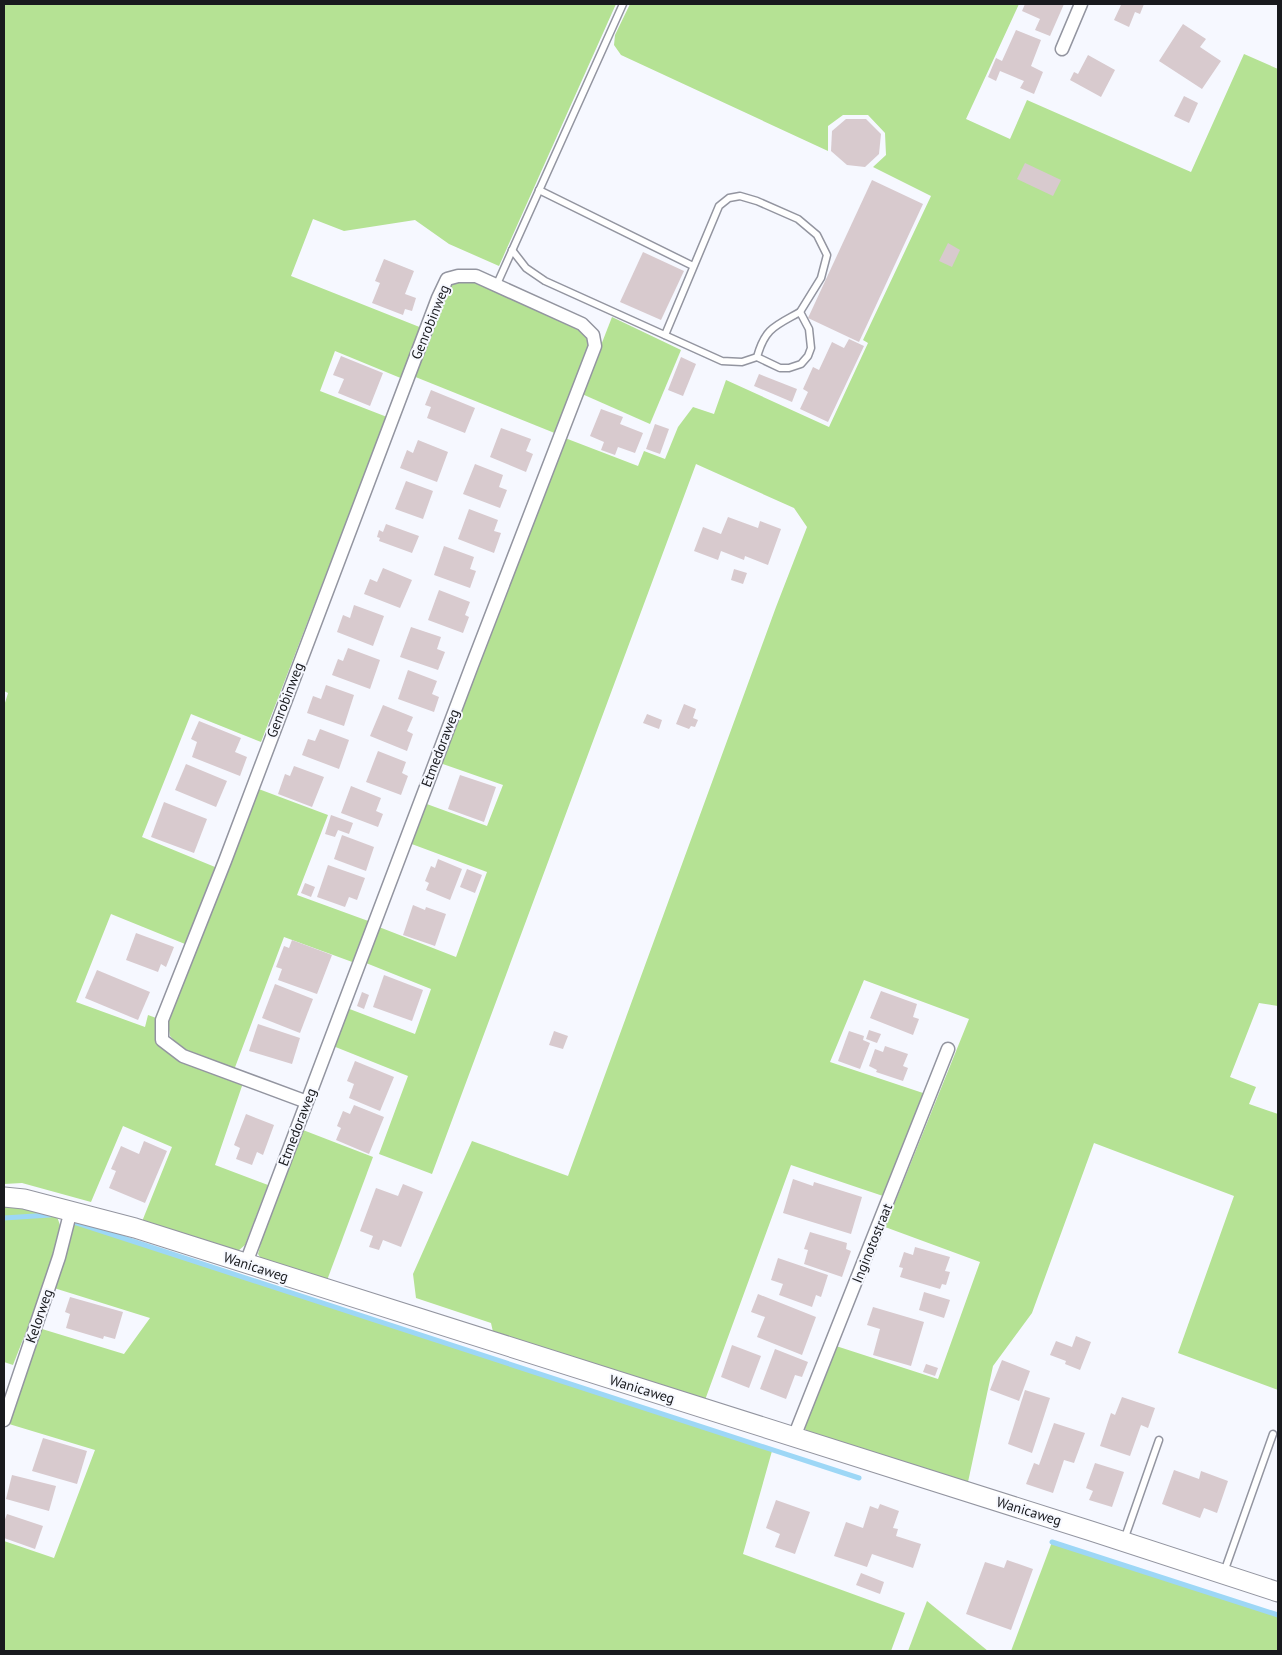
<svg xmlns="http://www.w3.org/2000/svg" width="1282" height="1655" viewBox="0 0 1282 1655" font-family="'PT Sans',sans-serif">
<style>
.green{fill:#b5e294}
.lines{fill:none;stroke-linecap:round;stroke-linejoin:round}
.stream{stroke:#9dd7f6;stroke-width:5}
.building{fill:#d8cace}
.lane-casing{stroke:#9395a0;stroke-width:9}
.street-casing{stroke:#9395a0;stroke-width:15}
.secondary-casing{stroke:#9395a0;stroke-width:21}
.lane{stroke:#fff;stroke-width:6}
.street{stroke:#fff;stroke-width:12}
.secondary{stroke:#fff;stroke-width:19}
.labels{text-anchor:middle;stroke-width:4;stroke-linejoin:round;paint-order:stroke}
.street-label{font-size:14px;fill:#191a1e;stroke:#f6f8ff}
</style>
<rect width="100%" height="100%" fill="#f6f8ff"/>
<g class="green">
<polygon points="4,4 616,4 499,266 449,244 415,220 344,231 313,219 291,276 422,328 403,379 335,351 320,391 387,417 261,742 191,714 142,837 215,867 185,944 111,914 76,1002 145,1027 148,1015 159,1019 158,1041 243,1083 215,1165 268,1185 245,1245 238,1251 141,1224 172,1147 123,1126 91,1202 22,1183 4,1184 4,706 8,693 4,691"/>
<polygon points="630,4 1019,4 966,119 1010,139 1027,100 1191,172 1244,54 1278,69 1278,1006 1259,1003 1230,1077 1256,1087 1249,1104 1278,1114 1278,1390 1178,1353 1234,1196 1094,1143 1032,1313 993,1366 968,1482 806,1431 804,1425 836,1346 938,1379 980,1262 885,1227 969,1019 864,980 830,1062 926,1094 886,1197 791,1165 705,1400 493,1332 491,1323 416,1298 413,1274 472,1141 568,1176 776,607 807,527 794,508 696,464 432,1174 379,1154 408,1076 333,1046 347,1008 415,1034 431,989 366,963 379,927 456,957 487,872 409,843 424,803 487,826 503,785 440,763 565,438 638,466 644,451 665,459 678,427 693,407 714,414 726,380 829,427 868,343 863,340 931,196 873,167 886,155 885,133 868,115 843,115 828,126 828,151 621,55 614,45 615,35"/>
<polygon points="474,280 583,331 590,338 590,347 557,434 413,376 442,296 452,282"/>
<polygon points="612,317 681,350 650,424 582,394"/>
<polygon points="256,788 328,815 297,895 371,922 355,963 284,937 234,1070 183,1051 170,1036 167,1018"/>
<polygon points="303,1130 373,1157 326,1283 263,1262 258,1254 266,1225"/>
<path d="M4,1203L55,1213C63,1228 61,1234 58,1250L13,1365L4,1362Z"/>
<polygon points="74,1222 772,1451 743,1554 905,1613 891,1651 4,1651 4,1541 54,1558 95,1450 9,1424 42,1329 124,1354 150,1318 54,1288"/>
<polygon points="1052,1542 1278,1615 1278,1651 1011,1651"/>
<polygon points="927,1601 988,1651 908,1651"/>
</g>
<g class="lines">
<g class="stream">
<polyline points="4,1218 50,1215"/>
<polyline points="74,1222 859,1478"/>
<polyline points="1052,1542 1278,1615"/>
</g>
</g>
<g class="building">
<polygon points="1025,4 1064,4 1050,36 1035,30 1040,19 1022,11"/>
<polygon points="1117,4 1144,4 1140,14 1135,12 1129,27 1114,20 1121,5"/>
<polygon points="1183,24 1206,39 1200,47 1221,61 1202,89 1159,61"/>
<polygon points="1016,30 1041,40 1031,66 1043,72 1034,94 1020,88 1024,81 1000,71 996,81 988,77 996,58 1002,61"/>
<polygon points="1088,55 1115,70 1101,97 1070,80 1074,72 1078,74"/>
<polygon points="1184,96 1198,103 1189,123 1174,116"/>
<polygon points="846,119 866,119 881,134 879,154 865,167 847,165 831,151 832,131"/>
<polygon points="1025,163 1061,180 1053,196 1017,179"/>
<polygon points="872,180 923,204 859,342 808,318"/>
<polygon points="948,243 960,250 952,267 939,261"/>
<polygon points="643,252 684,271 661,320 620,302"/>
<polygon points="384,259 414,271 405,294 416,298 412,311 405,309 403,315 372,303 380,283 375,281"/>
<polygon points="849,339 864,346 828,422 800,409 808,392 803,389 813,367 819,370 832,342 844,348"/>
<polygon points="341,356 383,373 370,406 338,393 344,379 333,375"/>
<polygon points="681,357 696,364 683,396 668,390"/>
<polygon points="759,374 797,389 792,402 754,386"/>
<polygon points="431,390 475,408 465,433 427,418 431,407 425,405"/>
<polygon points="601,409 623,417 620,424 643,433 635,453 618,447 615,455 601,450 604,442 590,436"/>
<polygon points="655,424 669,429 660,454 646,449"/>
<polygon points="501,428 531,439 526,451 533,454 526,472 490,457"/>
<polygon points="418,440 448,452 437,482 400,468 407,450 413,453"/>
<polygon points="475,464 503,475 499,487 507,490 500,508 463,494"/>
<polygon points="406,481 433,491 423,519 395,509"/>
<polygon points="469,509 498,520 494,531 501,533 494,553 458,539"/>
<polygon points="728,517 758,528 760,521 781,529 768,565 745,556 744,560 721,551 718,560 694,551 703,527 721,534"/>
<polygon points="386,524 419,536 412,553 379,541 380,538 377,537 379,530 383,532"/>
<polygon points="444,546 474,557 470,569 476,571 470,588 434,575"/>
<polygon points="383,568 412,580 400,608 364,594 370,579 377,582"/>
<polygon points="734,569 747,573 743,584 731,580"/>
<polygon points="439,590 470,602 465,615 469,617 463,633 428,620"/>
<polygon points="354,605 384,616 373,646 337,632 343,615 350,618"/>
<polygon points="411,627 441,637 437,649 445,652 438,670 400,657"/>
<polygon points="348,648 380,660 370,689 332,675 338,659 343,661"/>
<polygon points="408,670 437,681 432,694 439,697 434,712 398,699"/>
<polygon points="326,685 354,695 344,726 307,713 313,696 321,699"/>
<polygon points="684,704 696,709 693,718 698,720 695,727 691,726 689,729 676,724"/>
<polygon points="383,705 413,717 407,731 413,734 407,751 370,736"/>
<polygon points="647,714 662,720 659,729 643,723"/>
<polygon points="199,721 241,738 235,752 247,757 240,776 192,757 197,742 191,739"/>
<polygon points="320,729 349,740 339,769 302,755 308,739 315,741"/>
<polygon points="378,751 406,762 402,773 408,776 401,795 366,782"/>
<polygon points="186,764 227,781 216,807 175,790"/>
<polygon points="294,766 324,777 312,807 278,794 285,774 290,776"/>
<polygon points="460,775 496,787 484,822 448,809"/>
<polygon points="351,786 381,798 376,811 383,814 378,827 341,813"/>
<polygon points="164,802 207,819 194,853 151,837"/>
<polygon points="331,815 353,823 349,834 338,830 335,837 325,834"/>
<polygon points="342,835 374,847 366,871 334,859"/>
<polygon points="438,859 462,869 450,900 426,890 429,883 425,881 431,866 435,868"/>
<polygon points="328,865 365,878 357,900 349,897 345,907 317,897"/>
<polygon points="467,869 482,875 475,893 460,887"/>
<polygon points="305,883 315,887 311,897 301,893"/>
<polygon points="413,905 425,910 426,907 446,914 435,946 403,935"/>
<polygon points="136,933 174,947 166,967 161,964 158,972 126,960"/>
<polygon points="292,940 332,955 317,994 278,980 282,969 276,967 284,946 289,948"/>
<polygon points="97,970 150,992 138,1020 85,998"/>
<polygon points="384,975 423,990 412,1021 373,1007"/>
<polygon points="275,984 313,999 300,1033 262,1018"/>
<polygon points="881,991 917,1004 913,1017 919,1019 913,1035 870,1018"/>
<polygon points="362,992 369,995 364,1009 357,1006"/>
<polygon points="258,1024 300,1038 292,1064 249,1051"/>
<polygon points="869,1030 881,1034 877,1043 866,1039"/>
<polygon points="554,1031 568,1036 563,1049 549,1045"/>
<polygon points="849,1031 864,1036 863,1040 870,1043 860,1069 838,1061"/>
<polygon points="885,1046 908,1054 903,1066 908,1068 903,1081 876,1072 877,1070 869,1066 875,1049 883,1052"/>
<polygon points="355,1061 394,1077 380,1111 349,1098 354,1084 347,1081"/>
<polygon points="354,1105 384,1117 369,1154 336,1140 341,1128 337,1126 343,1111 350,1114"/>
<polygon points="246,1114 274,1125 263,1155 257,1152 252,1165 236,1159 240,1148 234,1145"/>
<polygon points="144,1141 167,1151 145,1203 109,1188 116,1171 111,1169 121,1146 139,1154"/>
<polygon points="793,1179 813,1186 814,1182 862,1197 851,1234 783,1213"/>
<polygon points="403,1184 423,1192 401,1247 383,1240 379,1250 369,1247 373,1236 360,1231 376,1188 398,1196"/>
<polygon points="810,1232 847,1243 846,1249 851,1251 842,1277 804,1264 808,1250 804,1249"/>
<polygon points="915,1247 950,1257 945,1271 950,1272 946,1285 942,1284 940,1289 900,1277 903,1268 899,1267 904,1252 913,1255"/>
<polygon points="778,1258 828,1275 821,1297 816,1295 812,1307 779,1295 783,1284 771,1280"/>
<polygon points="924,1292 950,1300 944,1318 919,1310"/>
<polygon points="758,1294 816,1317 802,1355 757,1337 765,1317 751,1312"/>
<polygon points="70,1297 123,1312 115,1339 104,1336 103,1339 66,1328 70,1314 65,1312"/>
<polygon points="873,1307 924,1322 911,1366 873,1355 880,1329 867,1325"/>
<polygon points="1076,1336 1091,1342 1080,1370 1065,1364 1066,1361 1050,1355 1056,1341 1072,1347"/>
<polygon points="732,1345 761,1356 749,1388 721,1377"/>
<polygon points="775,1349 808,1362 802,1377 795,1375 786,1399 760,1389"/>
<polygon points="1002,1360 1030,1371 1019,1401 990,1390"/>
<polygon points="926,1364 938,1368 935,1376 923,1372"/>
<polygon points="1025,1390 1050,1398 1032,1453 1008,1444"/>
<polygon points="1122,1397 1155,1408 1148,1428 1141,1425 1130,1456 1100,1446 1111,1413 1115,1415"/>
<polygon points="1054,1423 1085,1433 1074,1463 1064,1460 1053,1493 1026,1484 1034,1463 1039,1465"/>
<polygon points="43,1438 87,1451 77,1484 32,1471"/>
<polygon points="1095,1463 1124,1472 1112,1507 1089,1500 1093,1491 1086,1488"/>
<polygon points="1174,1470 1199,1479 1201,1471 1228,1481 1217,1513 1204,1508 1200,1518 1162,1504"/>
<polygon points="12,1475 56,1486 49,1511 6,1499"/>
<polygon points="776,1500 810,1512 795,1554 775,1547 780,1534 766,1528"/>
<polygon points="880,1504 899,1511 893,1528 898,1529 896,1536 921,1544 913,1568 872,1554 867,1567 834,1556 846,1522 863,1528 870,1506 878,1509"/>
<polygon points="7,1514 43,1526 35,1549 4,1538 4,1522"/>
<polygon points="1007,1560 1033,1569 1011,1630 966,1614 985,1562 1004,1568"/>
<polygon points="861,1573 884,1582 880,1594 856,1585"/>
</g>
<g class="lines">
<defs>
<g id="lane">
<polyline points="539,190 693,266"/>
<path d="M512,250L526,268L545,281L722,361L742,362L757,357L780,368H789L801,364L808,356L811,348L809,329L800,312C775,326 765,328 757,357"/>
<polyline points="497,284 623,4"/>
<polyline points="665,335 719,206 729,198 740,196 757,201 798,219 817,235 827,255 821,278 800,312"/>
<polyline points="1124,1540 1159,1440"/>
<polyline points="1224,1572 1273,1434"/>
</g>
<g id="street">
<polyline points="1062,49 1081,4"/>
<path d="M246,1263C360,957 477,651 595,346L593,335L582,324L476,276H458L447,279L438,298L225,861L162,1020V1040L183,1056L307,1102"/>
<polyline points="4,1420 59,1257 71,1210"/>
<polyline points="794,1437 948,1049"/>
</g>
<polyline id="secondary" points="4,1197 24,1199 135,1228 1091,1531 1278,1592"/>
</defs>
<use href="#lane" class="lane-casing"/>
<use href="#street" class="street-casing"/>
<use href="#secondary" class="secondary-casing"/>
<use href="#lane" class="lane"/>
<use href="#street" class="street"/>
<use href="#secondary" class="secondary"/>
</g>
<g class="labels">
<g class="street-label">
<text transform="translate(430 322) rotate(-68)" y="5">Genrobinweg</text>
<text transform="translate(285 700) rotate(-69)" y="5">Genrobinweg</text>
<text transform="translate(440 748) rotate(-69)" y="5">Etmedoraweg</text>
<text transform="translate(297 1127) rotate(-69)" y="5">Etmedoraweg</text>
<text transform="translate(872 1243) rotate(-68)" y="5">Inginotostraat</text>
<text transform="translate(256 1267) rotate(18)" y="5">Wanicaweg</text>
<text transform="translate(39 1316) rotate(-71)" y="5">Kelorweg</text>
<text transform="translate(642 1389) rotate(17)" y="5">Wanicaweg</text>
<text transform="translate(1029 1511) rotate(17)" y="5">Wanicaweg</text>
</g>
</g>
<rect width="1282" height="1655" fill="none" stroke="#191a1e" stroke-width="10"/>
</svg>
